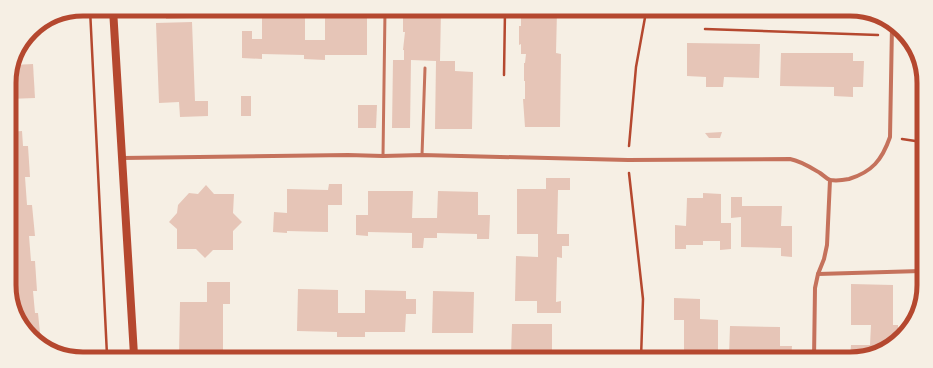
<svg xmlns="http://www.w3.org/2000/svg" width="933" height="368" viewBox="0 0 933 368" font-family="Lato,sans-serif">
<style>
.building{fill:#e6c5b7}
.lines{fill:none;stroke-linecap:round;stroke-linejoin:round}
.path{stroke:#b5482f;stroke-width:2.5}
.service{stroke:#c5725c;stroke-width:3}
.minor{stroke:#c5725c;stroke-width:4}
.secondary{stroke:#b5482f;stroke-width:8}
.rim{fill:none;stroke:#b5482f;stroke-width:5}
</style>
<rect width="100%" height="100%" fill="#f6efe4"/>
<g class="building">
<polygon points="166,9 189,10 190,18 166,19"/>
<polygon points="405,11 441,11 440,61 455,61 455,71 473,72 472,129 435,129 436,61 411,60 410,128 392,128 393,60 404,60 404,50 403,50 405,32 403,32 403,14 405,14"/>
<polygon points="521,11 557,11 556,53 561,54 560,127 525,127 523,99 525,99 525,81 524,81 524,63 525,63 526,54 521,54 521,44 519,45 519,26 521,26"/>
<polygon points="262,14 305,14 305,40 325,40 325,15 367,15 367,55 325,55 325,60 304,59 304,55 262,54 262,59 242,58 242,31 252,31 252,39 262,39"/>
<polygon points="192,22 195,101 208,101 208,116 180,117 179,102 159,103 156,23"/>
<polygon points="687,43 760,44 759,78 724,77 723,87 706,87 706,77 687,76"/>
<polygon points="781,53 853,53 853,61 864,61 863,87 853,87 853,97 834,96 834,87 780,86"/>
<polygon points="33,64 35,98 9,99 9,78 13,65"/>
<rect x="241" y="96" width="10" height="20"/>
<polygon points="358,105 377,105 376,128 358,128"/>
<polygon points="22,131 23,146 28,146 30,177 25,177 27,205 32,205 35,236 29,236 31,261 35,261 37,291 33,291 35,313 38,313 41,343 27,334 10,299 9,132"/>
<polygon points="722,132 720,138 709,138 705,133"/>
<rect x="919" y="166" width="3" height="20"/>
<polygon points="546,178 570,178 570,190 558,190 557,234 569,234 569,246 562,246 562,258 557,257 556,302 561,301 561,313 537,313 537,301 515,301 516,256 538,257 538,234 517,234 517,189 546,189"/>
<polygon points="329,184 342,184 342,205 328,205 328,232 287,231 287,233 273,232 274,212 287,213 287,189 328,190"/>
<polygon points="206,185 214,194 234,194 233,213 242,222 233,231 233,250 213,250 205,258 196,249 177,249 177,229 169,222 177,213 178,205 189,193 198,194"/>
<polygon points="368,191 413,191 412,218 437,218 438,191 478,192 478,215 490,215 489,239 477,239 477,234 437,233 437,238 424,238 423,248 412,248 412,233 368,232 368,236 356,235 356,215 368,215"/>
<polygon points="703,193 721,194 721,223 731,223 731,249 720,250 720,241 703,241 703,245 686,245 686,249 675,249 675,225 686,226 687,198 703,198"/>
<polygon points="731,197 742,197 742,206 782,206 781,226 792,226 792,257 781,256 781,248 741,247 741,217 731,218"/>
<rect x="918" y="225" width="3" height="19"/>
<polygon points="207,282 230,282 230,304 223,304 223,356 179,356 180,302 207,302"/>
<polygon points="851,284 893,285 893,325 898,325 898,336 894,336 894,344 854,359 850,359 851,345 870,345 871,325 851,325"/>
<polygon points="298,289 338,290 338,313 365,313 365,290 406,291 406,299 416,299 416,314 406,314 405,332 365,332 365,337 337,337 337,332 297,331"/>
<polygon points="433,291 474,292 473,333 432,333"/>
<polygon points="674,298 700,299 700,319 718,320 718,358 684,358 684,320 674,320"/>
<polygon points="512,324 552,324 552,357 511,357"/>
<polygon points="730,326 780,327 780,346 792,346 791,359 739,358 739,356 729,356"/>
</g>
<g class="lines">
<g class="path">
<polyline points="90,9 107,355"/>
<polyline points="705,29 878,35"/>
<polyline points="504,75 505,11"/>
<polyline points="902,139 922,142"/>
<polyline points="629,146 636,67 646,12"/>
<polyline points="629,173 643,299 641,358"/>
</g>
<g class="service">
<polyline points="422,155 425,68"/>
<polyline points="383,156 385,11"/>
</g>
<g class="minor">
<path d="M122,158L348,155L383,156L422,155L628,160L790,159C801,161 810,167 820,173C823,175 827,179 830,180C836,181 844,180 849,179C872,172 882,160 890,137L892,26"/>
<polyline points="818,274 921,271"/>
<polyline points="814,359 815,288 818,274 824,259 827,245 830,180"/>
</g>
<polyline class="secondary" points="113,9 134,355"/>
</g>
<path d="M0 0H933V368H0ZM83 16H850A67 67 0 0 1 917 83V285A67 67 0 0 1 850 352H83A67 67 0 0 1 16 285V83A67 67 0 0 1 83 16Z" fill="#f6efe4" fill-rule="evenodd"/>
<path class="rim" d="M83 16H850A67 67 0 0 1 917 83V285A67 67 0 0 1 850 352H83A67 67 0 0 1 16 285V83A67 67 0 0 1 83 16Z"/>
</svg>
